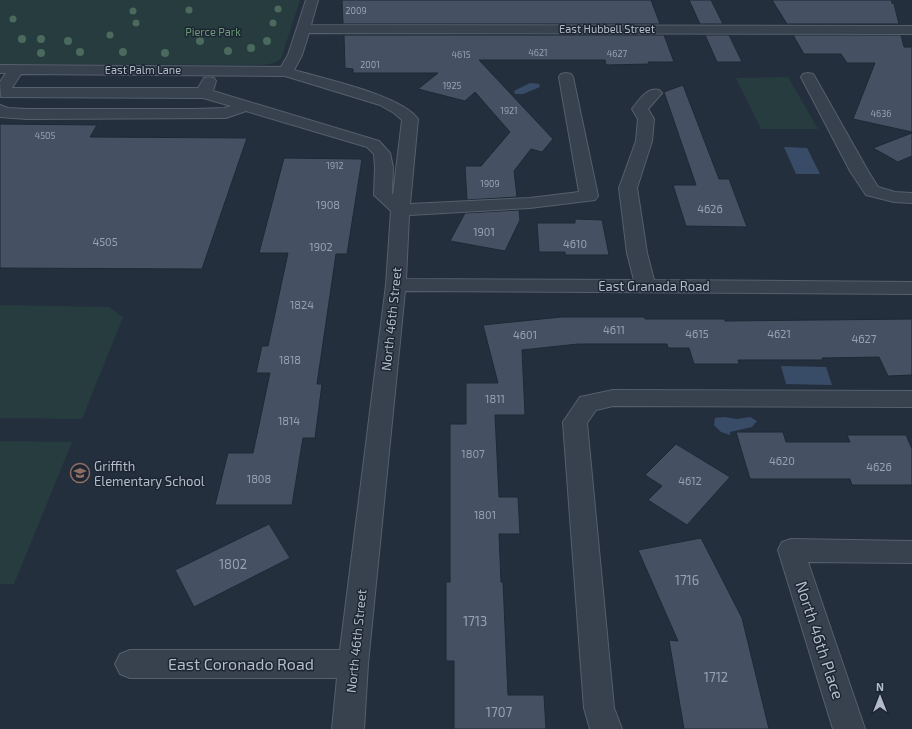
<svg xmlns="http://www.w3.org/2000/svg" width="912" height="729" viewBox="0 0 912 729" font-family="'Exo 2',sans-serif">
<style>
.green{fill:#263c3f}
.water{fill:#394c67}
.building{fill:#455162;stroke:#1f2835}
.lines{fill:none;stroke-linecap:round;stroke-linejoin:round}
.minor-casing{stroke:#565f6c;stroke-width:2}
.minor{fill:#38414e;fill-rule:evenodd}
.tree{fill:#4b6a5d}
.labels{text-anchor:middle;stroke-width:3;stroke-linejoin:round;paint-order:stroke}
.far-number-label{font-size:9px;fill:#98a1af}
.far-street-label{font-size:11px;fill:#b4bcc9;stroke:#1d2633}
.far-park-label{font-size:11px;fill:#6b9a76;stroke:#1d2633}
.number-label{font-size:11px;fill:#98a1af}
.street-label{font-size:13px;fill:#b4bcc9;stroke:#1d2633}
.poi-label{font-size:13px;fill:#b4bcc9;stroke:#1d2633;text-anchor:start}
.near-number-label{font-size:13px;fill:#98a1af}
.near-street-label{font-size:16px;fill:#b4bcc9;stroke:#1d2633}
</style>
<rect width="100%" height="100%" fill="#242f3e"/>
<g class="green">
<polygon points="0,0 300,0 281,59 274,63 262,65 0,64"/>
<polygon points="788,77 818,129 761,129 736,78"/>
<polygon points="0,305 109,307 123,317 82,419 0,418"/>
<polygon points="0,441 72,442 14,584 0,584"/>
</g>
<g class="water">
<polygon points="530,83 539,84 540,87 523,94 515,94 514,91"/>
<polygon points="784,147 807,148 820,174 796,174"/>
<polygon points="781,366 826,367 832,385 786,384"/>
<polygon points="724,417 737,419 750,417 757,421 752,427 730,432 730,435 721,432 714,425 715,418"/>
</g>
<g class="building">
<polygon points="342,0 651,0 660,24 343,24"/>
<polygon points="689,0 711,0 723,24 700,24"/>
<polygon points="772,0 891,0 892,3 894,4 899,24 787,24"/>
<polygon points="344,35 664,35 674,62 648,62 649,64 606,65 605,60 479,60 553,139 542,152 531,149 514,171 517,197 467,200 465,166 481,166 510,132 475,92 465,101 418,89 438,73 353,73 353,69 345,68"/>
<polygon points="705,35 729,35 742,62 717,62"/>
<polygon points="793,35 901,35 904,47 912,47 912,132 853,119 875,63 847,63 841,54 804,54"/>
<polygon points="683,85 719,179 729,179 747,227 686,226 673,185 696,185 664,92"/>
<polygon points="0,124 97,125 90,137 247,138 202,269 0,268"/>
<polygon points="912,133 912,156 898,162 873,148"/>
<polygon points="284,158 362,159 347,254 336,254 317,384 322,384 315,438 303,438 292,505 215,505 228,453 253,453 270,373 256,373 262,346 268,346 288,253 259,253"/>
<polygon points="519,210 520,220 505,251 450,241 465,213"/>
<polygon points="575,219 602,220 609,255 565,255 565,252 539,252 537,223 575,223"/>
<polygon points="561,317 644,317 645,319 725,319 725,321 912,319 912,375 888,376 879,357 822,358 823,360 738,360 739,364 694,364 689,348 668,348 667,344 578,344 522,350 525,415 495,415 499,497 518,497 520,534 499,534 501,582 503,582 508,695 544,695 546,729 454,729 454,661 446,661 446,582 450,582 450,424 466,424 466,383 498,383 483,325"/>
<polygon points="736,432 783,432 786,442 850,442 847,435 906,435 912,449 912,485 852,485 850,479 750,479"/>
<polygon points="676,444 730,477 687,525 648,500 662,486 645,475"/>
<polygon points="269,524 290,558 194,607 175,570"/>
<polygon points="701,538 742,618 769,729 684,729 669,640 678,641 638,550"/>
</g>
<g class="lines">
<defs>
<g id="minor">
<path d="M306,0H318L311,25L912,26V34L309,33L302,55L294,70C324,79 401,95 418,119L410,204L530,198L579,192L559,77L561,74L566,73L571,74L573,77L598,196L595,200L530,208L409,215L406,279L634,280L627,253L619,188L636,141L638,119L632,109C639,100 647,87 659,90L662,93L648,109L654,119L652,141L637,188L647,253L654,280L912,282V294L405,291L368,664L364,729H332L337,678H130L120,674L115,664L120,654L130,650H340L386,285L391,211L374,195L375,167L374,154L367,147L246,111L226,118L27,119L0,117V105L8,108L27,109H195L224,108L231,106L203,98L1,97L0,82L6,73H0V65L281,67L288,55ZM21,74L285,76L380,105L394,113L402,120L393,195L392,193L393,167L390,153L379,141L213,91L216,81L214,78L209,77L204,78L198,88H12Z"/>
<polygon points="808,73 813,74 815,77 868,171 878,187 895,192 912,193 912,203 894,202 866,195 850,171 801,77 803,74"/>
<polygon points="613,390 912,391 912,407 613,406 596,410 587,423 614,708 622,729 590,729 584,708 563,422 580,397"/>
<polygon points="791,539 912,541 912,563 808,562 865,729 833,729 778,550 782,542"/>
</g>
</defs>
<use href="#minor" class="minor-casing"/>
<use href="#minor" class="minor"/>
</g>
<g class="tree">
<circle cx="278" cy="9" r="3.5"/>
<circle cx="189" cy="10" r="3.5"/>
<circle cx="133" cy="11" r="3.5"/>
<circle cx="13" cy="19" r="3.5"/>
<circle cx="136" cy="23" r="3.5"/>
<circle cx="273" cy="23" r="3.5"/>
<circle cx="110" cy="35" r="3.5"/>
<circle cx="22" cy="39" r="4"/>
<circle cx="41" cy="39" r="4"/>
<circle cx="68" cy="41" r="4"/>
<circle cx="200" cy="41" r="4"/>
<circle cx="267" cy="41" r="4"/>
<circle cx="251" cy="48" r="4"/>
<circle cx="228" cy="51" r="4"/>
<circle cx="80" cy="52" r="4"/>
<circle cx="123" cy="52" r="4"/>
<circle cx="41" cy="53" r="4"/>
<circle cx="165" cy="53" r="4"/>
</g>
<defs>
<symbol id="school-ring" viewBox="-11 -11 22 22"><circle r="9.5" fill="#1d2633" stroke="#8d6e63" stroke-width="1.5"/><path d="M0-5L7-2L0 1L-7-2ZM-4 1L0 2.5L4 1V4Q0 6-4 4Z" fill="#8d6e63"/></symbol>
</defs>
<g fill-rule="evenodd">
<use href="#school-ring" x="69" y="462" width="22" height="22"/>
</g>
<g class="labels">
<g class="far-number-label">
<text x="356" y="14">2009</text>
<text x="538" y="56">4621</text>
<text x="617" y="57">4627</text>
<text x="461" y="58">4615</text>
<text x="370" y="68">2001</text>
<text x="452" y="89">1925</text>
<text x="509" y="114">1921</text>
<text x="881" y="117">4636</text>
<text x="45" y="139">4505</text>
<text x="335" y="169">1912</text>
<text x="490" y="187">1909</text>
</g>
<g class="far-street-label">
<text x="607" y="33">East Hubbell Street</text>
<text x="143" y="74">East Palm Lane</text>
</g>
<g class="far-park-label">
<text x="213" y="36">Pierce Park</text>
</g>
<g class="number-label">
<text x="328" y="209">1908</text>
<text x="710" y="213">4626</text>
<text x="484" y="236">1901</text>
<text x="105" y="246">4505</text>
<text x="575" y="248">4610</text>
<text x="321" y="251">1902</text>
<text x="302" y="309">1824</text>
<text x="614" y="334">4611</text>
<text x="697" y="338">4615</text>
<text x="779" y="338">4621</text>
<text x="525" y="339">4601</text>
<text x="864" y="343">4627</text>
<text x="290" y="364">1818</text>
<text x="495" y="403">1811</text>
<text x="289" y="425">1814</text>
<text x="473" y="458">1807</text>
<text x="782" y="465">4620</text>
<text x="879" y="471">4626</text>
<text x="259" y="483">1808</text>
<text x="690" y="485">4612</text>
<text x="485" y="519">1801</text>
</g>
<g class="street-label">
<text x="654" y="291">East Granada Road</text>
<text transform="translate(391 319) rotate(-84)" y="5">North 46th Street</text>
<text transform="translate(356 641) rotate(-84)" y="5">North 46th Street</text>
</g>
<g class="poi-label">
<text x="94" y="471">Griffith<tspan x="94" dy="15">Elementary School</tspan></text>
</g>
<g class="near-number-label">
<text x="233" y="569">1802</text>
<text x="687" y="585">1716</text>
<text x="475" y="626">1713</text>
<text x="716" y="682">1712</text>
<text x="499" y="717">1707</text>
</g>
<g class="near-street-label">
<text transform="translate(820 640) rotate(72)" y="6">North 46th Place</text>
<text x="241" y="670">East Coronado Road</text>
</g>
</g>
<g transform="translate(880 697)" stroke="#1d2633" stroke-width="3" paint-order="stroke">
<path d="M0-3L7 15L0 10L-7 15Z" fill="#b4bcc9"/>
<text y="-6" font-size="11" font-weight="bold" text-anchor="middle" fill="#b4bcc9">N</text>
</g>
</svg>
